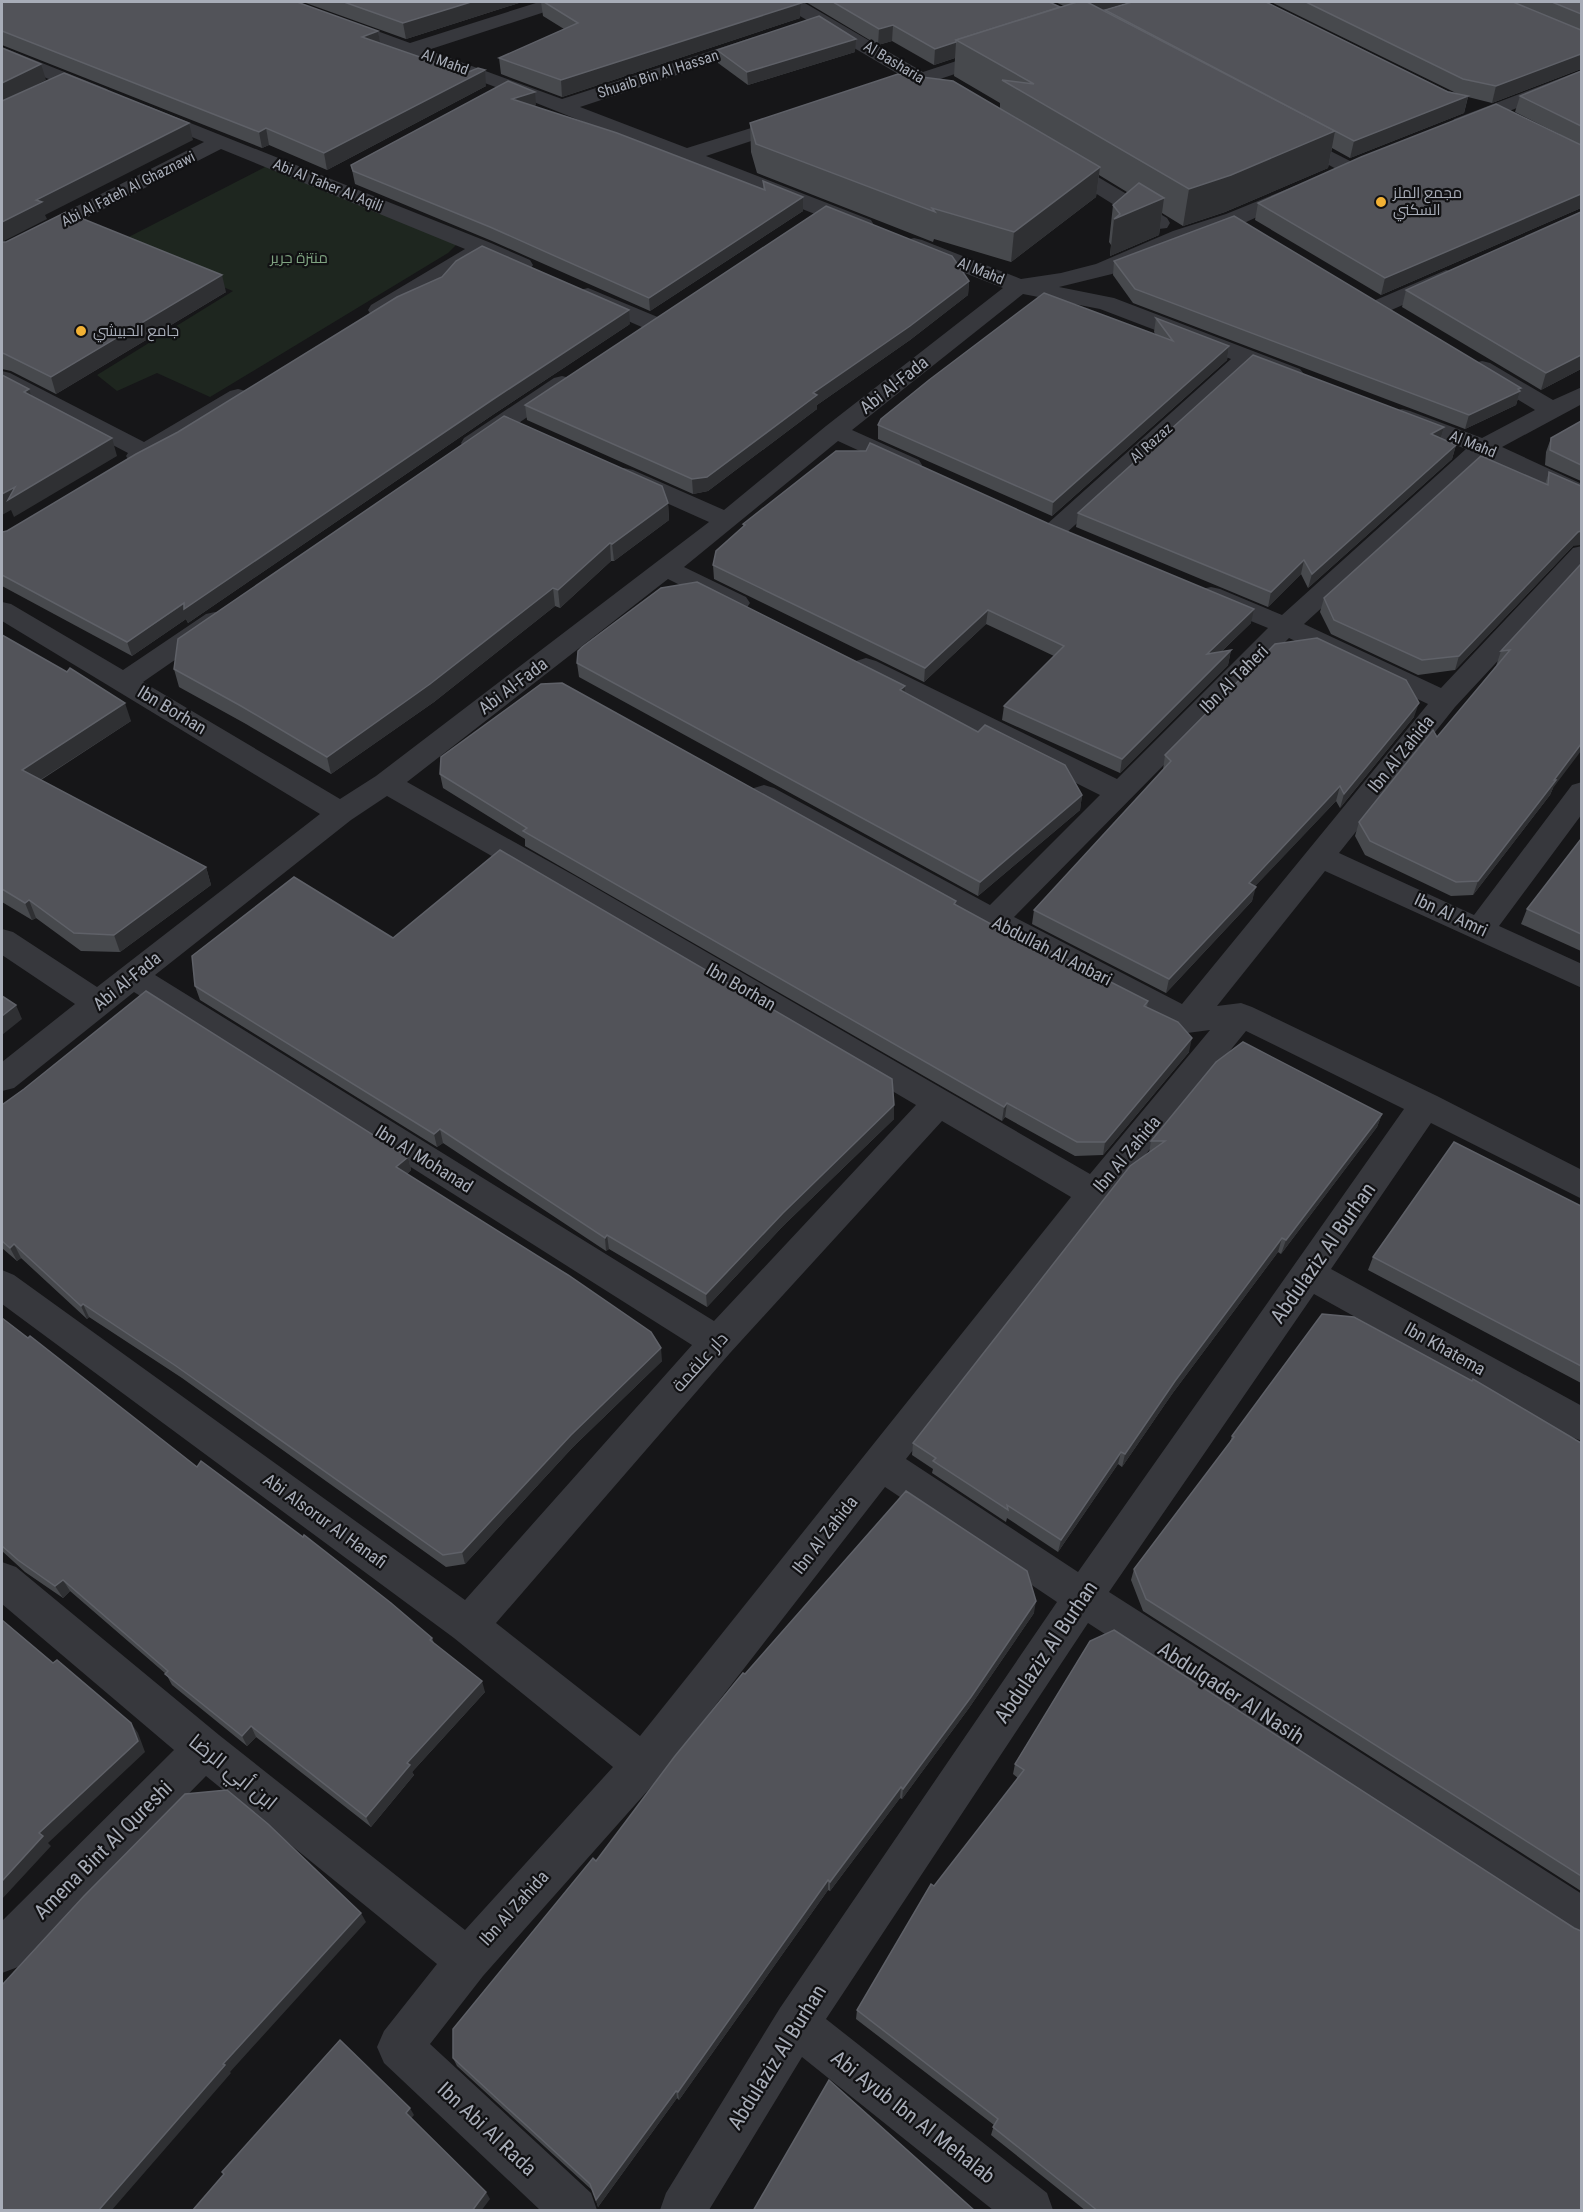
<svg xmlns="http://www.w3.org/2000/svg" width="1583" height="2212" viewBox="0 0 1583 2212" font-family="'Roboto Condensed',Cairo,sans-serif">
<style>
.green{fill:#1e261f}
.lines{fill:none;stroke-linecap:round;stroke-linejoin:round}
.street{fill:#37383d;fill-rule:evenodd}
.wall{fill:#47494d}
.shaded-wall{fill:#2f3033}
.building{fill:#525359;stroke:#5f6168;stroke-width:1.5}
.poi-dot{fill:#f2b134;stroke:#111113;stroke-width:2}
.labels{text-anchor:middle;stroke-width:4.5;stroke-linejoin:round;paint-order:stroke}
.far-street-label{font-size:15px;fill:#a8adb8;stroke:#111113}
.far-poi-label{font-size:15px;fill:#a8adb8;stroke:#111113;text-anchor:start}
.far-park-label{font-size:15px;fill:#7fa381;stroke:#111113}
.street-label{font-size:18px;fill:#a8adb8;stroke:#111113}
.near-street-label{font-size:21px;fill:#a8adb8;stroke:#111113}
</style>
<rect width="100%" height="100%" fill="#161618"/>
<polygon class="green" points="269,165 457,244 448,253 210,397 157,373 117,391 97,375 233,291 115,244"/>
<g class="lines">
<g class="street">
<polygon points="273,2 298,2 410,43 539,2 565,2 563,6 428,50 562,99 754,37 768,37 771,41 768,45 580,107 687,148 786,117 800,117 803,121 800,125 706,156 871,220 874,225 871,230 863,231 855,230 501,89 275,6"/>
<polygon points="781,2 803,2 923,72 996,48 1003,50 1006,54 1003,58 937,80 943,86 940,90 933,92 919,86 885,97 878,95 875,91 878,87 905,78 783,6"/>
<polygon points="2,47 107,89 110,93 107,97 93,97 2,60"/>
<polygon points="1582,70 1582,83 1468,127 1454,127 1451,123 1454,119"/>
<polygon points="148,106 491,243 530,260 533,265 530,270 522,272 514,270 483,257 387,315 379,317 371,315 368,310 371,305 465,249 221,149 10,257 2,258 2,244 204,142 141,116 138,112 141,108"/>
<polygon points="1291,131 1356,164 1359,168 1356,172 1349,174 1342,172 1284,141 1281,137 1284,133"/>
<polygon points="1059,156 1066,158 1167,218 1170,223 1167,228 1159,229 1151,228 1052,166 1049,162 1052,158"/>
<path d="M1297,185L1304,187L1308,191L1304,195L1242,224L1189,241L1112,274L1059,287L1114,298L1300,369L1304,374L1300,379C1284,383 1266,372 1250,366L1064,535L1055,538L1046,535L1042,530L1046,525L1231,359L1100,309L1023,294L852,430L919,460L922,465L919,470L910,472L901,470L838,441L684,567L746,597L750,603L746,609L737,611L728,609L668,579L407,782L575,876L1090,1174L1210,1030L1187,1033L1176,1029L982,928L754,802L750,795L754,788L764,785L774,788L990,905L1100,795L856,673L852,667L856,661L866,658L876,661L1117,779L1268,628L1202,601L1198,595L1202,589L1211,587L1220,589L1282,615L1466,449L1394,421L1390,416L1394,411L1402,409L1410,411L1482,438L1535,410L1474,373L1470,368L1474,363L1482,361L1490,363L1553,400L1582,387V404L1502,447L1582,484V501L1486,458L1304,624L1441,688L1573,548L1582,546V570L1455,707L1339,853L1474,915L1572,785L1582,782V814L1499,926L1582,964V988L1325,871L1217,1006L1241,1003L1252,1007L1437,1096L1582,1170V1199L1431,1123L1331,1269L1582,1406V1441L1569,1436L1314,1294L1109,1592L1582,1894V1942L1567,1935L1088,1623L826,2019L1047,2193L1053,2210H993L802,2057L709,2210H660L666,2193L780,2008L1057,1602L885,1487L658,1779L483,1976L430,2044L591,2193L597,2210H540L384,2063L377,2047L384,2031L437,1964L206,1776L18,1967L2,1973V1921L174,1750L2,1604V1562L16,1567L219,1735L465,1930L613,1767L454,1638L2,1304V1270L14,1275L465,1600L692,1345L134,992L14,1088L2,1091V1062L75,1004L2,955V929L13,932L97,987L320,814L2,621V602L11,604L123,670L206,614L215,612L224,614L228,620L224,626L143,682L340,799L376,776L709,522L615,480L612,475L615,470L624,468L633,470L724,510L826,426L1003,288L906,250L903,245L906,240L914,238L922,240L1021,279L1061,273L1096,264L1173,231L1226,214ZM1289,638L1428,704L1182,1004L1014,917ZM387,796L553,891L916,1105L714,1321L155,975L351,820ZM1246,1031L1404,1109L1078,1572L906,1459L1106,1203ZM942,1121L1071,1197L640,1736L496,1623L730,1353Z"/>
<polygon points="1446,270 1454,272 1457,277 1454,282 1387,312 1379,314 1371,312 1368,307 1371,302"/>
<polygon points="588,288 660,318 663,323 660,328 652,330 644,328 580,300 577,295 580,290"/>
<polygon points="2,371 10,373 144,442 230,391 238,389 246,391 250,396 246,401 154,457 138,463 129,461 126,456 128,453 2,387"/>
<polygon points="562,376 570,378 574,383 570,388 482,448 473,450 464,448 461,443 464,438 554,378"/>
</g>
</g>
<g class="wall">
<polygon points="2,2 378,31 380,43 486,86 327,170 269,145 262,148 2,45"/>
<polygon points="303,2 522,2 406,39"/>
<polygon points="541,2 799,2 801,3 800,18 562,97 501,74 499,58 564,29 543,16"/>
<polygon points="806,2 1049,2 1060,7 1064,6 1055,2 1128,2 1103,9 1456,93 1271,2 1581,2 1581,69 1492,103 1468,97 1464,113 1350,158 1332,148 1328,168 1225,212 1183,226 1162,213 1159,235 1110,256 1111,245 1109,242 1113,205 1127,192 1099,175 1096,197 1011,262 934,239 933,242 757,173 751,152 750,123 1000,108 1000,103 954,76 955,58 934,65 892,41 878,45"/>
<polygon points="717,50 855,52 748,85 718,63"/>
<polygon points="1581,71 1581,208 1381,295 1255,220 1258,203 1559,134 1515,112 1520,96"/>
<polygon points="508,81 536,105 534,106 763,189 763,181 803,197 803,211 650,311 492,241 355,184 351,165"/>
<polygon points="1581,212 1581,369 1541,390 1402,307 1406,290"/>
<polygon points="2,242 226,292 56,394 11,371 2,369"/>
<polygon points="1114,261 1521,388 1516,405 1465,429 1133,303 1113,275"/>
<polygon points="969,281 968,295 910,340 817,405 817,409 708,491 693,494 527,420 525,405"/>
<polygon points="1156,318 1229,346 1227,360 1052,516 878,439 878,425 1156,335 1154,332"/>
<polygon points="630,324 494,414 188,623 186,619 132,656 2,586 2,532"/>
<polygon points="1581,421 1581,481 1545,465 1546,452 1551,438"/>
<polygon points="1444,427 1441,438 1456,445 1452,459 1308,588 1301,574 1268,607 1076,527 1078,513"/>
<polygon points="1549,472 1573,546 1455,670 1418,675 1331,634 1320,612 1324,598 1545,484"/>
<polygon points="668,503 669,520 614,561 611,561 560,608 555,606 434,702 331,774 246,724 179,687 174,669"/>
<polygon points="743,524 1251,623 1221,652 1231,650 1228,665 1120,773 1002,720 1004,706 1054,656 986,624 924,682 714,579 713,565 743,527"/>
<polygon points="1581,564 1553,788 1550,795 1473,895 1451,896 1365,855 1355,836 1359,822 1437,737 1497,665 1496,666 1501,651"/>
<polygon points="2,635 131,721 41,780 206,867 211,885 120,952 81,951 36,918 32,920 2,902"/>
<polygon points="577,663 905,686 905,693 1082,795 1080,810 978,896 579,677"/>
<polygon points="1414,717 1340,808 1336,801 1255,886 1252,901 1166,993 1032,924 1034,910 1163,770 1165,755"/>
<polygon points="440,774 956,905 1011,935 1148,1001 1147,1007 1189,1052 1103,1155 1075,1156 1005,1117 1002,1121 525,846 525,839 443,788"/>
<polygon points="1581,839 1581,951 1521,924 1527,909"/>
<polygon points="393,938 894,1119 783,1226 707,1307 609,1249 606,1251 443,1143 437,1147 200,1000 195,986"/>
<polygon points="2,1105 408,1157 411,1170 407,1174 662,1361 573,1447 465,1564 446,1567 182,1378 89,1317 87,1319 21,1258 17,1261 2,1248"/>
<polygon points="1382,1114 1377,1127 1281,1254 1278,1252 1172,1394 1122,1467 1118,1464 1058,1552 1007,1518 1006,1522 932,1473 933,1469 912,1455 913,1443 1149,1153 1151,1141"/>
<polygon points="1581,1206 1581,1383 1368,1270 1373,1257"/>
<polygon points="2,1318 197,1467 432,1638 434,1643 485,1692 412,1772 414,1775 371,1827 256,1737 247,1746 172,1685 166,1674 70,1591 63,1598 25,1572 2,1551"/>
<polygon points="1232,1436 1581,1443 1581,1891 1143,1611 1131,1580 1134,1569 1230,1442"/>
<polygon points="1034,1613 969,1708 902,1799 900,1798 830,1891 828,1890 679,2100 677,2098 598,2207 593,2191 457,2066 453,2058 596,1861 745,1674"/>
<polygon points="1090,1641 1581,2211 1086,2211 991,2135 994,2125 856,2019 857,2010 934,1886 1018,1778 1013,1774 1015,1764"/>
</g>
<g class="shaded-wall">
<polygon points="471,2 522,2 406,39 403,23"/>
<polygon points="1085,2 1128,2 1083,16"/>
<polygon points="801,3 800,18 562,97 561,80"/>
<polygon points="893,25 892,41 878,45 879,29"/>
<polygon points="378,31 381,47 362,37"/>
<polygon points="856,39 855,52 748,85 747,72"/>
<polygon points="956,42 955,58 934,65 935,49"/>
<polygon points="1581,54 1581,69 1492,103 1496,86"/>
<polygon points="41,64 46,80 2,102 2,83"/>
<polygon points="485,70 486,86 327,170 324,153"/>
<polygon points="535,92 536,105 514,112 512,99"/>
<polygon points="1468,96 1464,113 1350,158 1354,141"/>
<polygon points="189,123 193,140 45,215 47,219 2,242 2,222 36,200"/>
<polygon points="266,128 269,145 262,148 259,132"/>
<polygon points="1335,131 1328,168 1225,212 1183,226 1189,189"/>
<polygon points="1100,167 1096,197 1011,262 1014,232"/>
<polygon points="1581,194 1581,208 1381,295 1385,278"/>
<polygon points="803,197 803,211 650,311 649,298"/>
<polygon points="1164,198 1159,235 1110,256 1114,219"/>
<polygon points="222,275 226,292 56,394 51,377"/>
<polygon points="969,281 968,295 910,340 817,405 817,409 708,491 693,494 692,479"/>
<polygon points="629,310 630,324 494,414 188,623 186,619 132,656 127,642 492,400"/>
<polygon points="1229,346 1227,360 1052,516 1053,502"/>
<polygon points="1581,355 1581,369 1541,390 1546,373"/>
<polygon points="1521,388 1516,405 1465,429 1469,415"/>
<polygon points="29,389 35,407 24,392"/>
<polygon points="1444,427 1440,441 1431,434"/>
<polygon points="112,438 117,456 14,517 11,510 2,515 2,494"/>
<polygon points="1456,445 1452,459 1308,588 1312,574"/>
<polygon points="668,503 669,520 614,561 612,544"/>
<polygon points="1581,531 1581,545 1573,546 1455,670 1459,656 1578,532"/>
<polygon points="610,543 611,561 560,608 558,590"/>
<polygon points="1304,560 1301,574 1268,607 1271,592"/>
<polygon points="553,588 555,606 434,702 331,774 327,757"/>
<polygon points="1254,609 1251,623 1204,668 1207,654"/>
<polygon points="988,610 986,624 924,682 925,668"/>
<polygon points="1231,650 1228,665 1120,773 1122,759"/>
<polygon points="905,686 905,700 900,690"/>
<polygon points="125,703 131,721 29,787 22,770"/>
<polygon points="1419,703 1414,717 1340,808 1344,794"/>
<polygon points="1581,744 1581,751 1553,788 1550,795 1473,895 1478,881 1554,780"/>
<polygon points="1340,786 1336,801 1245,897 1249,883"/>
<polygon points="1082,795 1080,810 978,896 980,882"/>
<polygon points="206,867 211,885 120,952 114,935"/>
<polygon points="1256,887 1252,901 1166,993 1169,979"/>
<polygon points="29,900 36,918 32,920 25,903"/>
<polygon points="16,1005 22,1019 2,1035 2,1016"/>
<polygon points="1192,1038 1189,1052 1103,1155 1105,1142"/>
<polygon points="1007,1103 1005,1117 1002,1121 1004,1107"/>
<polygon points="894,1105 894,1119 783,1226 707,1307 706,1294 783,1213"/>
<polygon points="1382,1114 1377,1127 1281,1254 1286,1240"/>
<polygon points="440,1129 443,1143 437,1147 434,1134"/>
<polygon points="408,1157 411,1170 400,1181 396,1167"/>
<polygon points="607,1235 609,1249 606,1251 605,1238"/>
<polygon points="1282,1238 1278,1252 1172,1394 1122,1467 1125,1454 1175,1381"/>
<polygon points="14,1244 21,1258 17,1261 10,1248"/>
<polygon points="83,1304 89,1317 87,1319 81,1306"/>
<polygon points="661,1348 662,1361 573,1447 465,1564 462,1552 571,1435"/>
<polygon points="1121,1452 1118,1464 1058,1552 1061,1540"/>
<polygon points="63,1580 70,1591 63,1598 55,1586"/>
<polygon points="1036,1601 1034,1613 969,1708 902,1799 903,1789"/>
<polygon points="482,1681 485,1692 412,1772 414,1775 371,1827 366,1817 407,1763"/>
<polygon points="131,1723 138,1733 145,1752 48,1843 51,1846 2,1899 2,1881 39,1833"/>
<polygon points="251,1726 256,1737 247,1746 242,1736"/>
<polygon points="901,1787 900,1798 830,1891 830,1882"/>
<polygon points="828,1880 828,1890 679,2100 678,2092"/>
<polygon points="361,1913 366,1922 230,2072 231,2073 111,2211 98,2211 223,2064"/>
<polygon points="676,2091 677,2098 598,2207 596,2200"/>
<polygon points="410,2108 414,2115 410,2120 406,2113"/>
<polygon points="486,2192 490,2199 481,2211 472,2211"/>
</g>
<g class="building">
<polygon points="2,2 297,2 378,31 362,37 466,73 478,68 485,70 324,153 266,128 259,132 2,31"/>
<polygon points="344,2 471,2 403,23"/>
<polygon points="544,2 799,2 801,3 561,80 499,58 578,23"/>
<polygon points="833,2 1049,2 1060,7 956,40 956,42 935,49 893,25 879,29"/>
<polygon points="1077,2 1087,2 1335,131 1231,175 1189,189 1002,80 1034,84 956,40"/>
<polygon points="1132,2 1266,2 1448,92 1468,96 1354,141 1105,10"/>
<polygon points="1306,2 1513,2 1581,30 1581,54 1496,86 1463,79"/>
<polygon points="1552,2 1581,2 1581,14"/>
<polygon points="819,16 856,39 747,72 717,50"/>
<polygon points="2,48 41,64 2,83"/>
<polygon points="1581,71 1581,126 1520,96"/>
<polygon points="64,73 189,123 36,200 42,202 2,222 2,101"/>
<polygon points="898,74 953,81 1100,167 1014,232 932,208 935,212 756,144 750,123"/>
<polygon points="508,81 535,92 512,99 617,133 765,190 763,181 803,197 649,298 490,227 353,171 351,165"/>
<polygon points="1496,104 1581,145 1581,194 1385,278 1258,203 1361,157"/>
<polygon points="1139,183 1164,198 1114,219 1120,214 1113,205"/>
<polygon points="826,206 952,256 969,281 910,326 813,393 817,395 707,477 692,479 525,405"/>
<polygon points="66,212 222,275 51,377 5,354 2,353 2,242 6,242"/>
<polygon points="1581,212 1581,355 1546,373 1406,290"/>
<polygon points="1234,216 1521,388 1518,389 1520,391 1469,415 1135,289 1114,261"/>
<polygon points="482,246 629,310 492,400 184,609 184,603 127,642 2,575 2,532 7,531 136,454 178,432 397,297 442,277 456,261"/>
<polygon points="1044,293 1173,341 1156,318 1229,346 1053,502 878,425 881,419 929,380"/>
<polygon points="1253,355 1444,427 1431,434 1456,445 1312,574 1304,560 1271,592 1078,513"/>
<polygon points="2,375 29,389 24,392 112,438 8,500 15,487 2,494"/>
<polygon points="504,416 662,486 668,503 612,544 610,543 558,590 553,588 430,684 327,757 241,706 174,669 178,639"/>
<polygon points="1581,421 1581,465 1550,450 1551,438"/>
<polygon points="870,443 1047,523 1254,609 1207,654 1231,650 1122,759 1004,706 1064,646 988,610 925,668 713,565 716,551 745,525 743,524 836,451 866,451"/>
<polygon points="1481,456 1548,485 1549,472 1581,486 1581,531 1578,532 1459,656 1422,660 1334,620 1324,598"/>
<polygon points="1581,564 1581,744 1554,780 1556,780 1478,881 1456,882 1370,841 1359,822 1433,730 1437,737 1510,650 1501,651"/>
<polygon points="697,582 905,686 900,690 978,732 985,725 1065,765 1082,795 980,882 577,663 578,651 582,647 661,588"/>
<polygon points="2,635 67,672 70,668 125,703 22,770 206,867 114,935 74,933 29,900 25,903 2,889"/>
<polygon points="1317,638 1406,680 1419,703 1344,794 1340,786 1249,883 1256,887 1169,979 1034,910 1171,761 1165,755 1275,644"/>
<polygon points="562,683 956,901 954,904 1011,935 1013,932 1148,1001 1144,1006 1178,1022 1192,1038 1105,1142 1077,1142 1007,1103 1004,1107 523,831 527,828 440,774 441,757 541,684"/>
<polygon points="1581,839 1581,934 1527,909"/>
<polygon points="500,850 892,1079 894,1105 783,1213 706,1294 607,1235 605,1238 440,1129 434,1134 195,986 192,956 294,877 393,938"/>
<polygon points="146,991 408,1157 396,1167 568,1275 651,1332 661,1348 571,1435 462,1552 443,1555 176,1366 83,1304 81,1306 14,1244 10,1248 2,1241 2,1105 24,1089"/>
<polygon points="2,996 16,1005 2,1016"/>
<polygon points="1243,1042 1382,1114 1286,1240 1282,1238 1175,1381 1125,1454 1121,1452 1061,1540 1007,1505 1008,1510 933,1461 936,1458 913,1443 1130,1166 1165,1141 1151,1141 1216,1062"/>
<polygon points="1454,1142 1581,1206 1581,1366 1373,1257"/>
<polygon points="1322,1314 1354,1317 1472,1381 1473,1379 1581,1443 1581,1876 1146,1599 1134,1569 1234,1437 1232,1436"/>
<polygon points="2,1318 28,1338 30,1336 197,1467 201,1461 303,1537 304,1535 391,1603 432,1638 430,1640 482,1681 407,1763 410,1765 366,1817 251,1726 242,1736 165,1674 168,1671 63,1580 55,1586 18,1560 2,1546"/>
<polygon points="906,1491 1027,1571 1036,1601 971,1697 903,1789 901,1787 830,1882 828,1880 678,2092 676,2091 596,2200 590,2184 453,2058 453,2029 593,1858 596,1861 675,1756 743,1673 745,1674"/>
<polygon points="2,1620 53,1663 57,1660 131,1723 138,1741 39,1833 43,1836 2,1881"/>
<polygon points="1114,1630 1574,1928 1581,1931 1581,2211 1098,2211 993,2127 998,2119 857,2010 931,1884 934,1886 1024,1770 1015,1764 1090,1641"/>
<polygon points="227,1790 268,1824 361,1913 223,2064 225,2065 98,2211 2,2211 2,1985 84,1896 185,1794"/>
<polygon points="340,2040 410,2108 406,2113 486,2192 472,2211 192,2211 224,2174 222,2172"/>
<polygon points="829,2080 975,2211 753,2211"/>
</g>
<g class="poi-dot">
<circle cx="1381" cy="202" r="6"/>
<circle cx="81" cy="331" r="6"/>
</g>
<g class="labels">
<g class="far-street-label">
<text transform="translate(445 62) rotate(20)" y="5">Al Mahd</text>
<text transform="translate(894 62) rotate(31)" y="5">Al Basharia</text>
<text transform="translate(658 74) rotate(-18)" y="5">Shuaib Bin Al Hassan</text>
<text transform="translate(328 185) rotate(22)" y="5">Abi Al Taher Al Aqili</text>
<text transform="translate(128 189) rotate(-27)" y="5">Abi Al Fateh Al Ghaznawi</text>
<text transform="translate(981 271) rotate(22)" y="5">Al Mahd</text>
<text transform="translate(1151 443) rotate(-42)" y="5">Al Razaz</text>
<text transform="translate(1473 444) rotate(22)" y="5">Al Mahd</text>
</g>
<g class="far-poi-label">
<text x="1393" y="198">مجمع الملز<tspan x="1393" dy="17">السكني</tspan></text>
<text x="93" y="336">جامع الحبيشي</text>
</g>
<g class="far-park-label">
<text x="299" y="263">منتزة جرير</text>
</g>
<g class="street-label">
<text transform="translate(894 385) rotate(-38)" y="6">Abi Al-Fada</text>
<text transform="translate(1234 679) rotate(-45)" y="6">Ibn Al Taheri</text>
<text transform="translate(513 686) rotate(-37)" y="6">Abi Al-Fada</text>
<text transform="translate(172 710) rotate(31)" y="6">Ibn Borhan</text>
<text transform="translate(1401 754) rotate(-51)" y="6">Ibn Al Zahida</text>
<text transform="translate(1451 915) rotate(25)" y="6">Ibn Al Amri</text>
<text transform="translate(1052 951) rotate(27)" y="6">Abdullah Al Anbari</text>
<text transform="translate(127 981) rotate(-39)" y="6">Abi Al-Fada</text>
<text transform="translate(741 987) rotate(30)" y="6">Ibn Borhan</text>
<text transform="translate(1127 1154) rotate(-50)" y="6">Ibn Al Zahida</text>
<text transform="translate(424 1159) rotate(32)" y="6">Ibn Al Mohanad</text>
<text transform="translate(1445 1349) rotate(29)" y="6">Ibn Khatema</text>
<text transform="translate(700 1362) rotate(-48)" y="6">دار علقمة</text>
<text transform="translate(325 1521) rotate(36)" y="6">Abi Alsorur Al Hanafi</text>
<text transform="translate(825 1535) rotate(-52)" y="6">Ibn Al Zahida</text>
<text transform="translate(514 1908) rotate(-48)" y="6">Ibn Al Zahida</text>
</g>
<g class="near-street-label">
<text transform="translate(1323 1253) rotate(-55)" y="7">Abdulaziz Al Burhan</text>
<text transform="translate(1046 1652) rotate(-56)" y="7">Abdulaziz Al Burhan</text>
<text transform="translate(1231 1693) rotate(33)" y="7">Abdulqader Al Nasih</text>
<text transform="translate(233 1772) rotate(39)" y="7">ابن أبي الرضا</text>
<text transform="translate(103 1850) rotate(-45)" y="7">Amena Bint Al Qureshi</text>
<text transform="translate(777 2057) rotate(-58)" y="7">Abdulaziz Al Burhan</text>
<text transform="translate(913 2117) rotate(38)" y="7">Abi Ayub Ibn Al Mehalab</text>
<text transform="translate(487 2129) rotate(43)" y="7">Ibn Abi Al Rada</text>
</g>
</g>
<rect width="1583" height="2212" fill="none" stroke="#a8adb8" stroke-width="6"/>
</svg>
